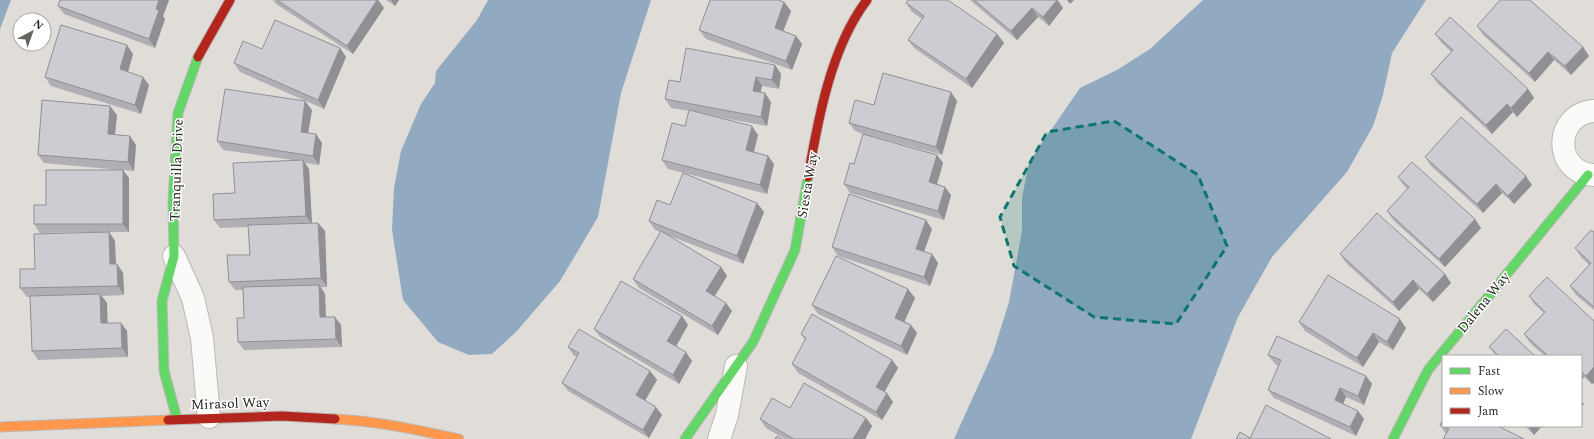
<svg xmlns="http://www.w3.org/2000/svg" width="1594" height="439" viewBox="0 0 1594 439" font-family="Spectral,serif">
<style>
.water{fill:#91a9c1}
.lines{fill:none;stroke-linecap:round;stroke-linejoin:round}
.street-casing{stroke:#bbb9b5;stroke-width:24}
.fast-casing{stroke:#bbb9b5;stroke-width:11}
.slow-casing{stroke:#bbb9b5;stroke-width:11}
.jam-casing{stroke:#bbb9b5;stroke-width:11}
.street{stroke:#fafaf9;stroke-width:22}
.fast{stroke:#63d668;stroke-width:9}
.slow{stroke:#ff974d;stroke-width:9}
.jam{stroke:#b3261e;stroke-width:9}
.wall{fill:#b1afb5}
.shaded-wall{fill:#908f94}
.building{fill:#ceccd3;stroke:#908f94}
.marked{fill:#0f766e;fill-opacity:0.2;stroke:#0f766e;stroke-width:3;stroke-dasharray:8 5;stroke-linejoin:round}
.labels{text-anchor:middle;stroke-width:3;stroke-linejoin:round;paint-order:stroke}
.street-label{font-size:14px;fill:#252320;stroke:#fff}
</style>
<rect width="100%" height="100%" fill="#e0ddd8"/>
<g class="water">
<polygon points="0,0 11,0 0,29"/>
<polygon points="488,0 651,0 621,93 598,217 560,281 516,332 492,354 469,355 438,342 403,300 392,230 394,188 401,151 421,104 435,83 436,71 477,20"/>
<polygon points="1203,0 1426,0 1392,53 1383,95 1373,126 1347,172 1272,257 1238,317 1191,439 954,439 993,353 1009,302 1022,231 1022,198 1029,162 1080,88 1117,70 1150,49"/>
</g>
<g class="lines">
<defs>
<g id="street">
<path d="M1594,111C1553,114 1553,173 1594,175"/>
<polyline points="174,256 193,298 202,338 209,417"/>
<polyline points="719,439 727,415 736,366"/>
</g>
<g id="fast">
<polyline points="177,419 164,371 162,301 174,256 173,201 178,113 198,57"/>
<polyline points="685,439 753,342 795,250 808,177"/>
<polyline points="1393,439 1428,370 1588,175"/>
</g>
<g id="slow">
<path d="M335,419C377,421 418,430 459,439"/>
<polyline points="0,427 168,420"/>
</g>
<g id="jam">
<polyline points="198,57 230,0"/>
<path d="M808,177C818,119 831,47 867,0"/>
<polyline points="168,420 282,416 335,419"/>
</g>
</defs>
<use href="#street" class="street-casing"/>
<use href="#fast" class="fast-casing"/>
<use href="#slow" class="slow-casing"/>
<use href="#jam" class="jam-casing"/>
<use href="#street" class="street"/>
<use href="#fast" class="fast"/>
<use href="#slow" class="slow"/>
<use href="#jam" class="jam"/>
</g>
<g class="wall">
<polygon points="60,0 169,0 163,16 165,19 155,48 64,14 58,6"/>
<polygon points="273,0 378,0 384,8 353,54 276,4"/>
<polygon points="386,0 399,0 395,6"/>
<polygon points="970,0 1058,0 1063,8 1049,26 1038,17 1017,40"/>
<polygon points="784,2 791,11 783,31 796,36 802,44 792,70 706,39 699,30"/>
<polygon points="906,3 997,34 1004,43 972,88 914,48 908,40 922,19 912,12"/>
<polygon points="1477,26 1583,47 1589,56 1571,75 1554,60 1535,82 1483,35"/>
<polygon points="1435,34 1528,89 1534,98 1517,117 1513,112 1492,134 1437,83 1431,74 1451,52 1441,42"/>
<polygon points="340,48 346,57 324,109 240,72 234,63 262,49"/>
<polygon points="133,54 128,72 149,85 141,114 51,86 45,77"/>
<polygon points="775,65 781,74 779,89 762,86 760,92 771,102 767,126 707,115 758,135 754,152 768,156 774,164 767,194 668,169 662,160 685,126 689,111 671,108 665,99 680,82"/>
<polygon points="957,101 942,155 868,135 937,155 943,163 937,184 951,195 944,220 850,193 844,184 854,164 863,134 855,131 849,123 874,105"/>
<polygon points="312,110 308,133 322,143 319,165 305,163 309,169 312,223 318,223 325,231 327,287 321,287 325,294 326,317 341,325 342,347 244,350 238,342 244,318 243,290 235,290 229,282 250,255 249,227 220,228 214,220 235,193 292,160 223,150 217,141"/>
<polygon points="117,115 115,135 136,145 134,171 123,170 129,178 129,232 109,232 115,241 116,264 117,264 123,273 124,295 102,296 107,303 107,323 121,323 127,331 128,357 38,360 32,351 30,297 27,297 20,288 35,269 89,232 40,233 34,224 46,205 120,170 44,163 38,155"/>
<polygon points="1425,157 1532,185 1514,204 1502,193 1483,213 1431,166"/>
<polygon points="1398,177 1481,228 1445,267 1393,220 1387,211 1408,189 1404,186"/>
<polygon points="757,203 764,212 743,264 662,233 721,267 727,276 715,296 732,311 718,335 639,288 633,279 660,232 655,230 649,221 670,205"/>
<polygon points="932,229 924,252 932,254 938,263 930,286 838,256 832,247"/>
<polygon points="1594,232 1594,310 1576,295 1570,286 1589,265 1581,257 1575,248"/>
<polygon points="1340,254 1451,283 1433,302 1419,289 1399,311 1346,263"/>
<polygon points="1529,296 1594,321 1594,383 1592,384 1584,377 1581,380 1581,356 1545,356 1530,343 1524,334 1544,313 1535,305"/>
<polygon points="915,298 904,321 911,325 917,333 907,355 818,314 812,305"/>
<polygon points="682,316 688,325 676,346 692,361 679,384 600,337 594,329"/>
<polygon points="1299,322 1406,328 1393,350 1379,342 1363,367 1305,331"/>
<polygon points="801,334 892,360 898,368 884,392 893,402 882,420 798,373 792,364 805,340"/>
<polygon points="568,347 650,371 657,380 645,400 662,415 649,438 568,391 562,383 577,357 574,356"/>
<polygon points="1489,347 1535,356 1496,356"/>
<polygon points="1268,355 1366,376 1372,384 1364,405 1346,397 1343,404 1358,411 1364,419 1356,436 1274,398 1268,390 1278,366 1275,364"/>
<polygon points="790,408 866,418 872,426 865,439 785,439 766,428 760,419"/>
<polygon points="1440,425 1498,426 1446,434"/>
<polygon points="1525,426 1542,426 1534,435"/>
</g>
<g class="shaded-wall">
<polygon points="159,0 169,0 163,16 165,19 155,48 149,39 156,9"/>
<polygon points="377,0 378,0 384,8 353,54 347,46"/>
<polygon points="391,0 399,0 395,6"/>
<polygon points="1057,0 1063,8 1049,26 1043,17"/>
<polygon points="1067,0 1074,0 1070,4"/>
<polygon points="784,2 791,11 781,37 775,28"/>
<polygon points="1032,8 1038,17 1017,40 1011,31"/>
<polygon points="997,34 1004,43 972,88 966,79"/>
<polygon points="796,36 802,44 792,70 786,61"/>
<polygon points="127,45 133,54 126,78 120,69"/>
<polygon points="1583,47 1589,56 1571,75 1565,66"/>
<polygon points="340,48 346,57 324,109 318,100"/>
<polygon points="1548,52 1554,60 1535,82 1529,73"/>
<polygon points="775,65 781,74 779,89 772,80"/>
<polygon points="143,77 149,85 141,114 135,105"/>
<polygon points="756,77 762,86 759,100 753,91"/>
<polygon points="1528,89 1534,98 1517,117 1511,108"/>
<polygon points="951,92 957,101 942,155 936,147"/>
<polygon points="765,93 771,102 767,126 761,117"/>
<polygon points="305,101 312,110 307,140 301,132"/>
<polygon points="1507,104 1513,112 1492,134 1486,125"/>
<polygon points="110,106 117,115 114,143 108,134"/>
<polygon points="752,126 758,135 752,159 746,150"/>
<polygon points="316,134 322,143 319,165 313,156"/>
<polygon points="130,136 136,145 134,171 128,162"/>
<polygon points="937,155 943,163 935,191 929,182"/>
<polygon points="768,156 774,164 767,194 760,185"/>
<polygon points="303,160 309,169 312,224 306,216"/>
<polygon points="123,170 129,178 129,232 123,224"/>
<polygon points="1526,176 1532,185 1514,204 1508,196"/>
<polygon points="1496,184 1502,193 1483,213 1477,204"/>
<polygon points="945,187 951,195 944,220 938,211"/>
<polygon points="757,203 764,212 743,264 737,256"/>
<polygon points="1475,219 1481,228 1445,267 1439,259"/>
<polygon points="926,220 932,229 922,257 916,249"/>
<polygon points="318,223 325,231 327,287 321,278"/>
<polygon points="109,232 115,241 116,273 110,264"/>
<polygon points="932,254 938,263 930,286 924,277"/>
<polygon points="117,264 123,273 124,295 118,286"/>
<polygon points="721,267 727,276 712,300 706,291"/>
<polygon points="1445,274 1451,283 1433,302 1427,294"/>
<polygon points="1413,280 1419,289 1399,311 1393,302"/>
<polygon points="319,285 325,294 326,326 320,317"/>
<polygon points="908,289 915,298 902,327 895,318"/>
<polygon points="100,294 107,303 108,332 101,323"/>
<polygon points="726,303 732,311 718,335 712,326"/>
<polygon points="682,316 688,325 674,350 667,341"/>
<polygon points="335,317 341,325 342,347 336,339"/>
<polygon points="1400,319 1406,328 1393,350 1387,342"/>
<polygon points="121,323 127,331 128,357 122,348"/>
<polygon points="911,325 917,333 907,355 901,346"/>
<polygon points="1373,333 1379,342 1363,367 1357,358"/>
<polygon points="686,352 692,361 679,384 673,375"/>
<polygon points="892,360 898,368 882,396 876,387"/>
<polygon points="1594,367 1594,383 1592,384 1586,376"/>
<polygon points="650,371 657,380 643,404 636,395"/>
<polygon points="1581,372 1584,377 1581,380"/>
<polygon points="1366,376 1372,384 1364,405 1358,396"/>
<polygon points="1340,388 1346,397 1341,409 1335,400"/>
<polygon points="887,393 893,402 882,420 876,412"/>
<polygon points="1581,400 1584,404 1581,407"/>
<polygon points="656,407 662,415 649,438 643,430"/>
<polygon points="1358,411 1364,419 1356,436 1350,427"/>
<polygon points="866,418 872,426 865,439 853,439"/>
<polygon points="1528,426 1542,426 1534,435"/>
</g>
<g class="building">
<polygon points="60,0 159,0 156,9 159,10 149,39 58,6"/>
<polygon points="277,0 377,0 347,46"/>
<polygon points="710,0 778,0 784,2 775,28 796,36 786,61 699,30"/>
<polygon points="908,0 948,0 997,34 966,79 908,40 924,16 906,3"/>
<polygon points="974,0 1057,0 1043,17 1032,8 1011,31"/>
<polygon points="1500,0 1530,0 1583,47 1565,66 1548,52 1529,73 1477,26"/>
<polygon points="1450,17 1528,89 1511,108 1507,104 1486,125 1431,74 1453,50 1435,34"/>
<polygon points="275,20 340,48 318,100 234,63 243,41 262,49"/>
<polygon points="61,25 127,45 120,69 143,77 135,105 45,77"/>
<polygon points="686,48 775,65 772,80 756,77 753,91 765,93 761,117 665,99 669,80 680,82"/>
<polygon points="883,73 951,92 936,147 849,123 855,100 874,105"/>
<polygon points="225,89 305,101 301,132 316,134 313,156 217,141"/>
<polygon points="42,100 110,106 108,134 130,136 128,162 38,155"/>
<polygon points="689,110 752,126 746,150 768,156 760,185 662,160 672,123 685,126"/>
<polygon points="1461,117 1526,176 1508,196 1496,184 1477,204 1425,157"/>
<polygon points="863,134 937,155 929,182 945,187 938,211 844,184 850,163 854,164"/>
<polygon points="303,160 306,216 214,220 213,194 235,193 233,163"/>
<polygon points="1412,162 1475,219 1439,259 1387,211 1409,187 1398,177"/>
<polygon points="46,170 123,170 123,224 34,224 34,205 46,205"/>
<polygon points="683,173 757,203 737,256 649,221 657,200 670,205"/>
<polygon points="849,194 926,220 916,249 932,254 924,277 832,247"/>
<polygon points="1377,213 1445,274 1427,294 1413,280 1393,302 1340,254"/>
<polygon points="318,223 321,278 229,282 227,255 250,255 248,225"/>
<polygon points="1591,230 1594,232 1594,307 1570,286 1591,263 1575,248"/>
<polygon points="661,231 721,267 706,291 726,303 712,326 633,279"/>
<polygon points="109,232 110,264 117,264 118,286 20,288 20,269 35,269 34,234"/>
<polygon points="836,256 908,289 895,318 911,325 901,346 812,305"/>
<polygon points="1328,275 1400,319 1387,342 1373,333 1357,358 1299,322"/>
<polygon points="1547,277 1594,321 1594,367 1586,376 1581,371 1581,356 1548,356 1524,334 1545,312 1529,296"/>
<polygon points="621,281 682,316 667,341 686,352 673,375 594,329"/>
<polygon points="319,285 320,317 335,317 336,339 238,342 237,318 244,318 243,287"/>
<polygon points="100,294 101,323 121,323 122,348 32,351 30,296"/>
<polygon points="812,314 892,360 876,387 887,393 876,412 792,364 806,338 801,334"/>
<polygon points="579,329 650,371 636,395 656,407 643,430 562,383 579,353 568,347"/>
<polygon points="1506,329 1535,356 1497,356 1498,355 1489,347"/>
<polygon points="1277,336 1366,376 1358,396 1340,388 1335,400 1358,411 1350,427 1268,390 1281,360 1268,355"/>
<polygon points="804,383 866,418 853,439 794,439 760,419 772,398 790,408"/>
<polygon points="1266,405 1331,439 1236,439 1240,432 1250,438"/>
<polygon points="1443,419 1443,426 1498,426 1524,439 1443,439 1449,429 1440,425"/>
<polygon points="777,436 782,439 775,439"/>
</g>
<path class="marked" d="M1114,121L1198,175L1227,246L1176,324L1094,317L1014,266L1000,217L1047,132Z"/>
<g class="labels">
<g class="street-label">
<text transform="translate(176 170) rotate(-88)" y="5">Tranquilla Drive</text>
<text transform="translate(807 185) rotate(-80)" y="5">Siesta Way</text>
<text transform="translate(1483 302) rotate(-51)" y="5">Dalena Way</text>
<text transform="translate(230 403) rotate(-2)" y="5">Mirasol Way</text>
</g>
</g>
<rect x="1442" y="355" width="140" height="72" fill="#ffffff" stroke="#a8a7a6"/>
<rect x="1450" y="368" width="20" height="6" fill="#63d668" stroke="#a8a7a6"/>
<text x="1478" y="375" font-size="12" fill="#252320">Fast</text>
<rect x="1450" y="388" width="20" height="6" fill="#ff974d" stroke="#a8a7a6"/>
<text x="1478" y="395" font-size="12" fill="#252320">Slow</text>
<rect x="1450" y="408" width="20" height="6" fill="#b3261e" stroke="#a8a7a6"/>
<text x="1478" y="415" font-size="12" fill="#252320">Jam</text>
<g transform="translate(32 32) rotate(41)"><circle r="19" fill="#ffffff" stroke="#a8a7a6"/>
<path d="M0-3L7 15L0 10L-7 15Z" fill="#666460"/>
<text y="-6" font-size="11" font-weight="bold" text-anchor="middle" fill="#252320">N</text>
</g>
</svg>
